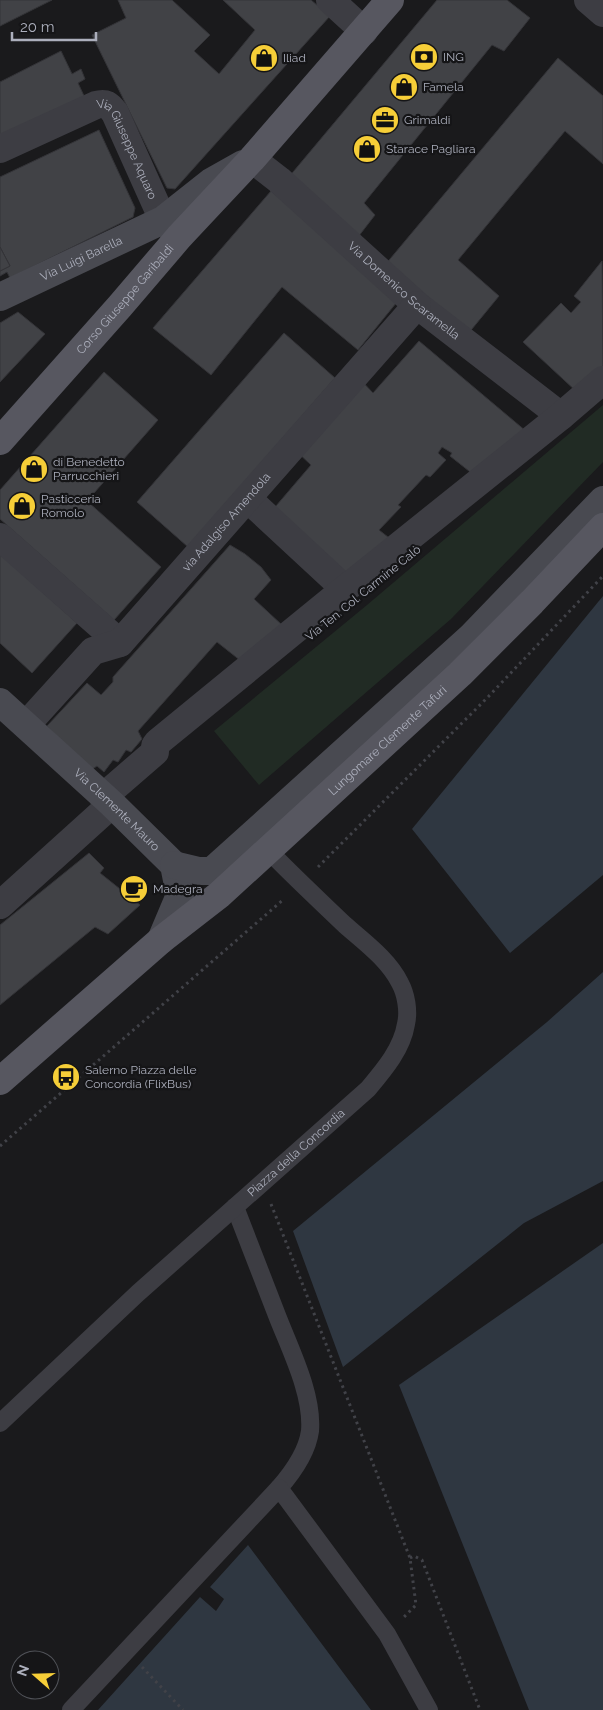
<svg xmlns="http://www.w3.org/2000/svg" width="603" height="1710" viewBox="0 0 603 1710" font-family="Raleway,sans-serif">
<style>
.green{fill:#212b24}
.water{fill:#2f3741}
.building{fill:#414246;stroke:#343438}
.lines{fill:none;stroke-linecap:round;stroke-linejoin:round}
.path{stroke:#414248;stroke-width:3;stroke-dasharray:2.5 4;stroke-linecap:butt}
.lane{stroke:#3d3d43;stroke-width:18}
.street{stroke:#3d3d43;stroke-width:28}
.secondary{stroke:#494a51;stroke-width:28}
.primary{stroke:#575760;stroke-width:28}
.labels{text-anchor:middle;stroke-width:4.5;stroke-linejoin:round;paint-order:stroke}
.poi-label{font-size:12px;fill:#acafbc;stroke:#151517;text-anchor:start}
.street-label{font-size:12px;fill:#acafbc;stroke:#151517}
</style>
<rect width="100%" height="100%" fill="#1a1a1c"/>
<polygon class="green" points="603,405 603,462 451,619 259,785 214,731 367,605"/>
<g class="water">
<polygon points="603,596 603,875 510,953 412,829"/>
<polygon points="603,972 603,1181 524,1223 343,1367 293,1231 547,1022"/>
<polygon points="603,1243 603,1710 529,1710 399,1385"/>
<polygon points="248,1545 371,1710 98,1710 200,1597 216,1611 224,1599 210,1587"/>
</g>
<g class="building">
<polygon points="0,0 52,0 0,26"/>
<polygon points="118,0 172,0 210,35 194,51 219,74 255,30 223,0 311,0 330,16 175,189 167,188 92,35 126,18"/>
<polygon points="437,0 507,0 530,18 504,51 492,45 364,203 375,215 358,237 288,178"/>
<polygon points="61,51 72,74 81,69 85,79 78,83 85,98 0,141 0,82"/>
<polygon points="558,58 603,96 603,164 565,131 458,260 499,296 467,335 385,265"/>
<polygon points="99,130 135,208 133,217 10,278 7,272 0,276 0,271 10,266 0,247 0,177"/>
<polygon points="271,191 401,297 358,350 282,287 211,375 153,328"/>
<polygon points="0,247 10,266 0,271"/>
<polygon points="602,261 603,369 577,392 523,342 561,303 571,313 581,302 574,296"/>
<polygon points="18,312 45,334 0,382 0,323"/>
<polygon points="284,333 335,378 188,547 137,502"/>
<polygon points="419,341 527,432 479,479 450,456 452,453 442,447 438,453 446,460 430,477 426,475 398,505 401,507 379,530 393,541 352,583 270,513 311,465 294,449 358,377 373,393"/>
<polygon points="104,372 158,420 87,501 161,567 114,620 0,519 0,490"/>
<polygon points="230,545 245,554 261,567 271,580 254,599 282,625 241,661 217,642 138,731 142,739 131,752 126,750 118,762 113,760 104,772 97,766 91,770 47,726 87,683 101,695 113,682 113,677"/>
<polygon points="0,554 77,623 32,673 0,643"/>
<polygon points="89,853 104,868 100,873 140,905 108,934 95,927 0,1005 0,925"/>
</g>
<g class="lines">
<g class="path">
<polyline points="318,867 487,698 603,576"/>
<polyline points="0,1146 284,899"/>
<polyline points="271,1204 410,1558 416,1605 403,1618"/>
<polyline points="410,1558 414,1556 422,1560 480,1710"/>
<polyline points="142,1667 183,1710"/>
</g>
<g class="lane">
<path d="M235,1207C249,1244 264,1281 278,1318C291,1351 313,1395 310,1431C307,1453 293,1472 279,1488"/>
<path id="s1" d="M0,1423L138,1293L368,1089C384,1070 402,1049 406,1024C409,1011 406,994 400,983C388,959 364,942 345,925C319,900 293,876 268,850"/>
<polyline points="71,1710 279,1488 387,1634 429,1710"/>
</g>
<g class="street">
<polyline points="330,0 364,31"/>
<polyline points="588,0 603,13"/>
<path id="s2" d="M0,149L96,105C106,102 109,105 115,113L163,220L178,236"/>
<path id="s3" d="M252,159L279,180L417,305L561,416"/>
<polyline points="248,499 345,589"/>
<polyline points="0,537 120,643"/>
<path id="s4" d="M26,725L93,651L120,643L417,305"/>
<polyline points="103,797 155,752 155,746 158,742 345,589 561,416 603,380"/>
<polyline points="0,905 112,804"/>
</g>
<g class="secondary">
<path id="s5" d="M0,297L163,220L211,182L243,164"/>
<path id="s6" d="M0,702L112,804L174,865L180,895L161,940"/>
<polyline points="174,865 199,871 212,871 471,637 603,500"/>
</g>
<g class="primary">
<path id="s7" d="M0,441L120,306L179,237L252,159L390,0"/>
<path id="s8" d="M0,1081L161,940L219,895L362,764L460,674L532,602L603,527"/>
</g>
</g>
<defs>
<symbol id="bank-disc" viewBox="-11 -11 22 22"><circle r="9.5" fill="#f6ce38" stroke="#151517"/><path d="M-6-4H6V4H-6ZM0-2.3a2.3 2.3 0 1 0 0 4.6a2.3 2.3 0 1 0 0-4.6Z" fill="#111"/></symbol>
<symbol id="shop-disc" viewBox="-11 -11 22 22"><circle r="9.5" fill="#f6ce38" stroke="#151517"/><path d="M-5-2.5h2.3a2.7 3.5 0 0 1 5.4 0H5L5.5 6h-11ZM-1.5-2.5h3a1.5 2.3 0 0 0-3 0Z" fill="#111"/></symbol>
<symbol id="office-disc" viewBox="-11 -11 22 22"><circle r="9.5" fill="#f6ce38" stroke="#151517"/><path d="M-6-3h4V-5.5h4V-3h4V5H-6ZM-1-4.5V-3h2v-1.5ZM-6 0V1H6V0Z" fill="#111"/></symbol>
<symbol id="cafe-disc" viewBox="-11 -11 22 22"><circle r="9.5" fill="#f6ce38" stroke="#151517"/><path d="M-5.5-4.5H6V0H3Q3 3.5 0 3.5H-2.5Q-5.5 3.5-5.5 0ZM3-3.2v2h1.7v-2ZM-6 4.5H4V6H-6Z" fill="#111"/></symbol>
<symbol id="bus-disc" viewBox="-11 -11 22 22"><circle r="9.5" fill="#f6ce38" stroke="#151517"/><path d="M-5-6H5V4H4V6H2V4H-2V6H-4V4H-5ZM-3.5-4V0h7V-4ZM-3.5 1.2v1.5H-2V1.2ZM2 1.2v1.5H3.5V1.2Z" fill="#111"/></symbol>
</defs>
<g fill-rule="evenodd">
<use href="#bank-disc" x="408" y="41" width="32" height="32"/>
<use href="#shop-disc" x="248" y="42" width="32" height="32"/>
<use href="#shop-disc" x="388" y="71" width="32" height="32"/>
<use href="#office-disc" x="369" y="104" width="32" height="32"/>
<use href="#shop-disc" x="351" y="133" width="32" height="32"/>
<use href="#shop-disc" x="18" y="453" width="32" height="32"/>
<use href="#shop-disc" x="6" y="490" width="32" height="32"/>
<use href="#cafe-disc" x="118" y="873" width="32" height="32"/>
<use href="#bus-disc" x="50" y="1061" width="32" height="32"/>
</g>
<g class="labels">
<g class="poi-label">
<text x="443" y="61">ING</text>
<text x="283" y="62">Iliad</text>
<text x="423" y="91">Famela</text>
<text x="404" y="124">Grimaldi</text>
<text x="386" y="153">Starace Pagliara</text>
<text x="53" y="466">di Benedetto<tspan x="53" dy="14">Parrucchieri</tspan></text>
<text x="41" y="503">Pasticceria<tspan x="41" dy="14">Romolo</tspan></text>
<text x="153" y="893">Madegra</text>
<text x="85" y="1074">Salerno Piazza delle<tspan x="85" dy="14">Concordia (FlixBus)</tspan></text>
</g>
<g class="street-label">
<text dy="4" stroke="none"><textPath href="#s2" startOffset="164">Via Giuseppe Aquaro</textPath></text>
<text dy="4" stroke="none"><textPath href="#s5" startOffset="90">Via Luigi Barella</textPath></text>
<text dy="4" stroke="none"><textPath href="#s3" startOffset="201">Via Domenico Scaramella</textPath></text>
<text dy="4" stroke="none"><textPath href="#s7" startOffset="189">Corso Giuseppe Garibaldi</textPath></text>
<text dy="4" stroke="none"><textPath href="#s4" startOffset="289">via Adalgiso Amendola</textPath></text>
<text transform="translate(363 593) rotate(-39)" y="4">Via Ten. Col. Carmine Calò</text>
<text dy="4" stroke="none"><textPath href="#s8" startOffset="516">Lungomare Clemente Tafuri</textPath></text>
<text dy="4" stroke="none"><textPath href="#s6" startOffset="159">Via Clemente Mauro</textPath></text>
<text dy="4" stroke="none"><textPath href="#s1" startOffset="401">Piazza della Concordia</textPath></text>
</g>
</g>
<g transform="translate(35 1675) rotate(290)"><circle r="24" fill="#151517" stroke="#515359"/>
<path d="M0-4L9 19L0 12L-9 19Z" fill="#f6ce38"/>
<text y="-8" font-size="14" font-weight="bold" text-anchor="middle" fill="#acafbc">N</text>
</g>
<path d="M12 32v8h84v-8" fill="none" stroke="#acafbc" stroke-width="2.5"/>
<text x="20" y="32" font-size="15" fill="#acafbc" stroke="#151517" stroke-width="4" paint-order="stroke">20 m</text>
</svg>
